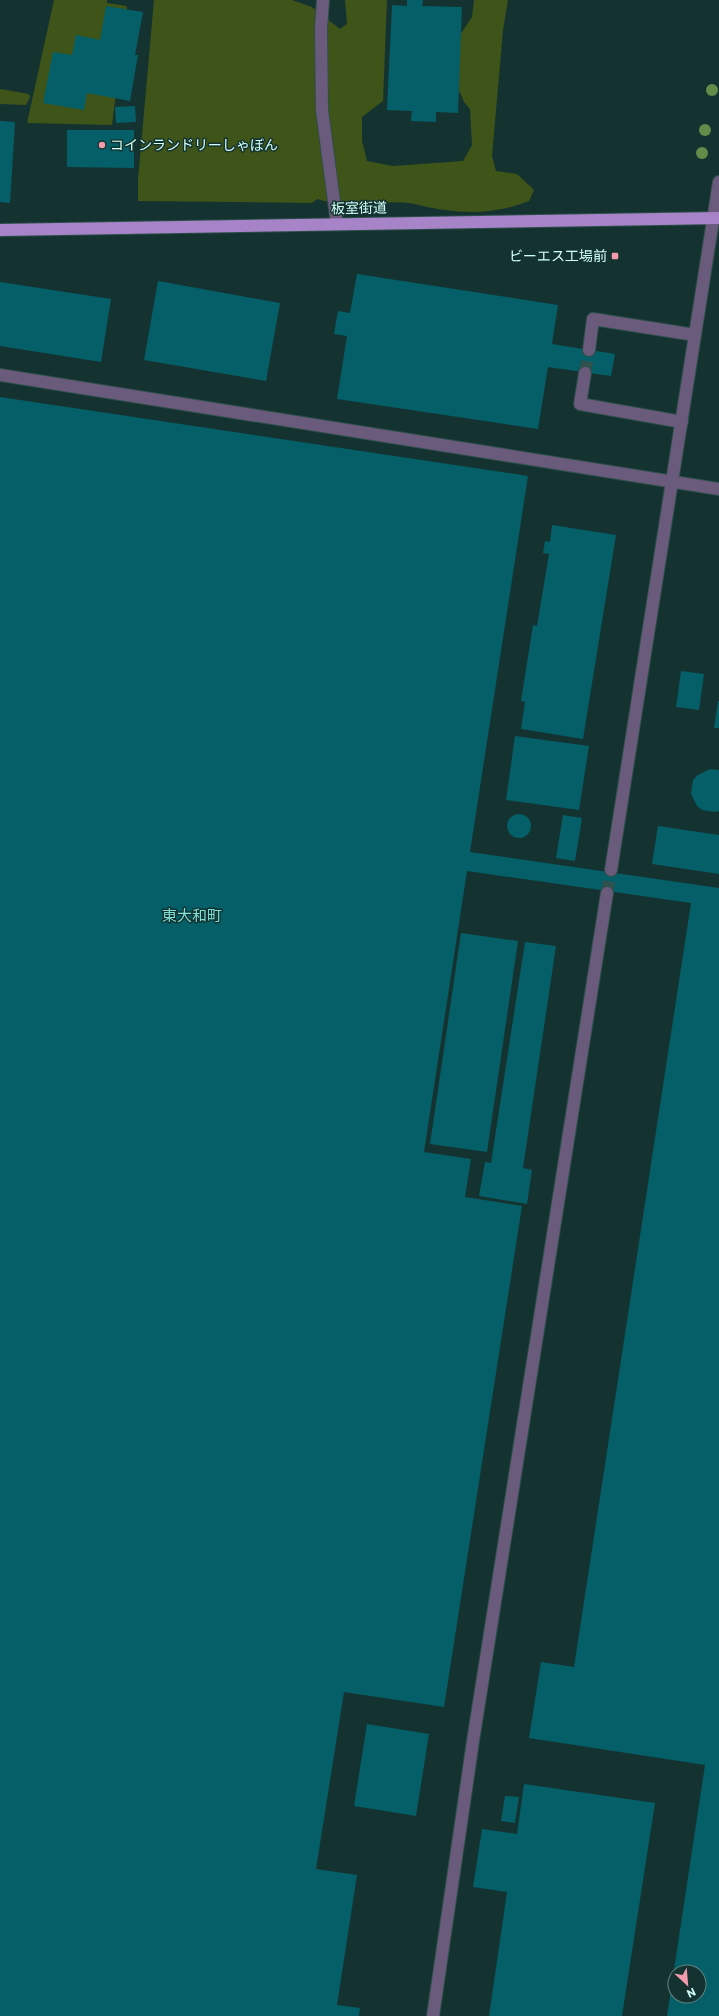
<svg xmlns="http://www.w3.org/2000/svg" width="719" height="2016" viewBox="0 0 719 2016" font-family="Commissioner,'Noto Sans JP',sans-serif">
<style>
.green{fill:#3e5418}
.building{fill:#055f68;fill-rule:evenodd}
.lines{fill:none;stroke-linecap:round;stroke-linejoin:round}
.minor-tunnel{stroke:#30514e;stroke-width:12;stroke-dasharray:12 6;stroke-linecap:butt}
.minor-casing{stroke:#2e4f4c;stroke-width:14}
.major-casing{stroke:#2e4f4c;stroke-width:14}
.minor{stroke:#6a5a7b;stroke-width:12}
.major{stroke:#a684c7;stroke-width:12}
.tree{fill:#648b4a}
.poi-dot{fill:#f39aab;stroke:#143330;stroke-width:1.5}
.labels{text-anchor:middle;stroke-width:3;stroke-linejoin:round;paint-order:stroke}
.poi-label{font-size:14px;fill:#d1fef8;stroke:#143330;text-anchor:start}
.street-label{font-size:14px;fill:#d1fef8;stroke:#143330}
.neighbourhood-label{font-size:15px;fill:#7edfd5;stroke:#143330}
</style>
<rect width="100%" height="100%" fill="#143330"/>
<g class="green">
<polygon points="54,0 107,0 107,3 127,6 112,125 27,123"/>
<path d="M154,0H292L312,7L340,29L347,24L345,0H387L383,101L362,117V141L367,161L393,166L463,161L472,145L470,109L464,102L450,70L452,47L472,17L474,0H508L503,30L492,156L496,171L517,174L534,190L529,201C501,212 475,214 445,210C433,209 421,205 409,203C378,200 347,209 317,199L312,203L138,201V180Z"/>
<polygon points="0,89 29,94 30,97 26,105 0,104"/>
</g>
<g class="building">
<polygon points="407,0 423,0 422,6 462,7 458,113 436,112 436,122 411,121 412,111 387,110 392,5 407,6"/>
<polygon points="106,6 143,12 135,55 138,55 130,101 87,93 84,110 43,103 53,52 72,55 76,35 100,40"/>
<polygon points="135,106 136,122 116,123 115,107"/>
<polygon points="0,121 15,122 10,203 0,202"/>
<polygon points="67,130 134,130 134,168 67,167"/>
<polygon points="357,274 558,305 552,344 615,354 611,376 548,367 538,429 337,399 347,336 334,334 338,311 350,313"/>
<polygon points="158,281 280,303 266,381 144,360"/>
<polygon points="0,282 111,299 101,362 0,346"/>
<path d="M0,397L528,476L470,852L719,888V2016H667L705,1765L529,1738L541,1662L574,1667L691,903L467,871L424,1152L471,1159L465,1197L522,1206L444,1707L344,1692L316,1869L357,1875L337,2005L360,2008L359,2016H0ZM675,1972H699V1996H675Z"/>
<polygon points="552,525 616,535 583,739 521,729 525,702 521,701 533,625 537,626 549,554 543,553 545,541 550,542"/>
<polygon points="681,671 704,674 699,710 676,707"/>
<polygon points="718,701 719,701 719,728 714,728"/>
<polygon points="515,736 589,746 579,810 506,800"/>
<polygon points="710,769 719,770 719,811 715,812 702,810 697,806 691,794 693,780 698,775"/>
<circle cx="519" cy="826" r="12"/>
<polygon points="563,815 582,818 575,861 556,858"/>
<polygon points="658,826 719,835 719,874 652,864"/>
<polygon points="461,933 518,941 487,1152 430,1144"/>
<polygon points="525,942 556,946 523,1168 532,1170 527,1204 479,1196 485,1162 491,1163"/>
<polygon points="367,1724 429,1734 416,1816 354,1806"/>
<polygon points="524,1784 655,1803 622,2016 489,2016 507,1892 473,1887 482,1829 517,1834"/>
<polygon points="505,1796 519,1797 515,1823 501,1821"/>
</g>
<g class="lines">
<g class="minor-tunnel">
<polyline points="585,373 589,350"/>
<polyline points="607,893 611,870"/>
</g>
<defs>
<g id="minor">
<polyline points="323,0 321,29 322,110 337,224"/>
<polyline points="589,350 593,319 695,335"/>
<polyline points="585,373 580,404 682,422"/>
<polyline points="0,375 719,489"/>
<polyline points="611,870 719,182"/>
<polyline points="433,2016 473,1741 607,893"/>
</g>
<polyline id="major" points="0,230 719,218"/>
</defs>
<use href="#minor" class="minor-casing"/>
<use href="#major" class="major-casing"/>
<use href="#minor" class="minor"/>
<use href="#major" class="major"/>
</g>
<g class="tree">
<circle cx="712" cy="90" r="6"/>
<circle cx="705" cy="130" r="6"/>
<circle cx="702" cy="153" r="6"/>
</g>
<g class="poi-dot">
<circle cx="102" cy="145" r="4"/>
<rect x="611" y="252" width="8" height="8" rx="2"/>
</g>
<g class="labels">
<g class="poi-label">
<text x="110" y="150">コインランドリーしゃぼん</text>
<text x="607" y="261" text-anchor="end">ビーエス工場前</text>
</g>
<g class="street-label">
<text transform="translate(359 208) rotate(-1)" y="5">板室街道</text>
</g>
<g class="neighbourhood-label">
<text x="192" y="921">東大和町</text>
</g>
</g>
<g transform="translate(687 1984) rotate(154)"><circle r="19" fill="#143330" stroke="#608480"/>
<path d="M0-3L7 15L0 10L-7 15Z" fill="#f39aab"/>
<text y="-6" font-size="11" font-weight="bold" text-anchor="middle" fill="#d1fef8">N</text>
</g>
</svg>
